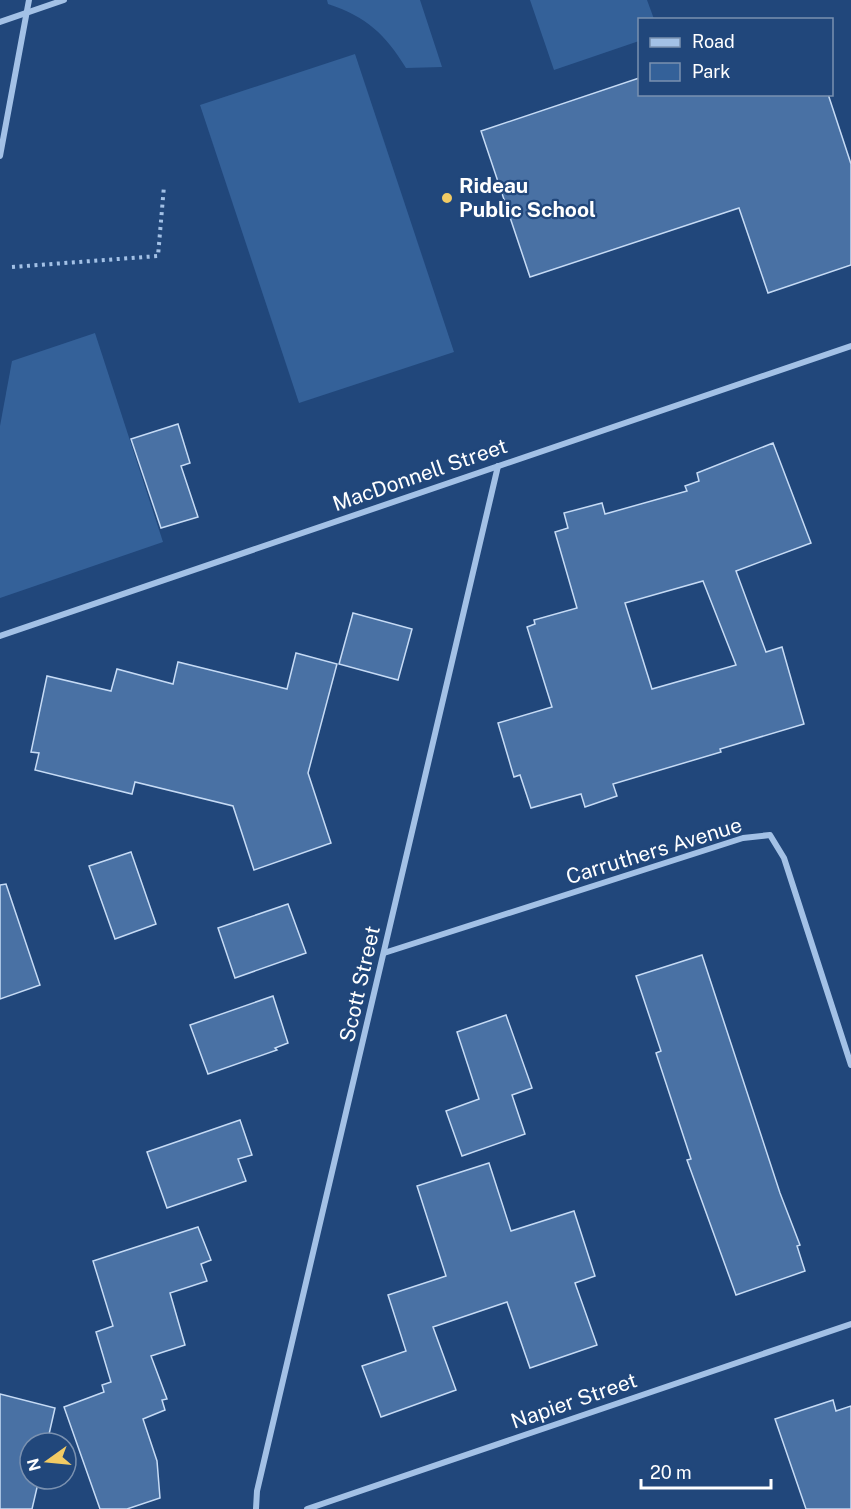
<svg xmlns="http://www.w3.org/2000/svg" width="851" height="1509" viewBox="0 0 851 1509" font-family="'Public Sans',sans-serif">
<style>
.green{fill:#346199}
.building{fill:#4971a4;stroke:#c6dbf5;stroke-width:1.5;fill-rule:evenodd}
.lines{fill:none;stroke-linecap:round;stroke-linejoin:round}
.path{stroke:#a3c1e6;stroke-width:4;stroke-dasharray:3 4.5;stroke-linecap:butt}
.minor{stroke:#a3c1e6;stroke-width:6}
.poi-dot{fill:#f2cb64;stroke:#21477b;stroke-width:2}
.labels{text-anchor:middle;stroke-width:4.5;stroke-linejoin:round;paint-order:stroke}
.poi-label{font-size:21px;font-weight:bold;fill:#fff;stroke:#21477b;text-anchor:start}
.street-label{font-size:21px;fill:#fff;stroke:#21477b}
</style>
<rect width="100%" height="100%" fill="#21477b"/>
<g class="green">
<path d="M327,0H420L442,67L406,68C385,34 367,17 328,4Z"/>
<polygon points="530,0 647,0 654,19 640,20 639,41 554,70"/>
<polygon points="355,54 454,352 299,403 200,105"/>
<polygon points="95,333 163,542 0,598 0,426 12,361"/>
</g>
<g class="building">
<polygon points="639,78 639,94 828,94 851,164 851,265 768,293 739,208 530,277 481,131"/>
<polygon points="178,424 190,463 181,466 198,517 161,528 131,439"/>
<path d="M773,443L811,543L736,571L766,652L782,647L804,724L720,749L721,752L613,784L617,796L585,807L581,794L531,808L520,775L514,777L498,723L552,707L527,627L535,624L534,620L577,608L555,532L568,528L564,513L602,503L605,514L687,491L685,486L699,481L697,473ZM703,581L736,665L652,689L625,603Z"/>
<polygon points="353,613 412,629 398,680 339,664"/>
<polygon points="296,653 337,664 308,773 331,843 254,870 233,806 135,782 132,794 35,770 39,753 31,752 47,676 111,691 117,669 173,684 178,662 287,689"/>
<polygon points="131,852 156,924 115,939 89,866"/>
<polygon points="6,884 40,985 0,999 0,885"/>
<polygon points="288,904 306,953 235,978 218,928"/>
<polygon points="702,955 780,1193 800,1245 797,1246 805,1271 736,1295 687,1160 691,1159 656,1053 661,1051 636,976"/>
<polygon points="273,996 288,1043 275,1048 277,1050 208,1074 190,1025"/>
<polygon points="506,1015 532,1088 512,1095 525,1134 462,1156 446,1111 479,1099 457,1032"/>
<polygon points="240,1120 252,1155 238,1159 246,1181 167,1208 147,1152"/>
<polygon points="489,1163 511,1231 574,1211 595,1276 575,1283 597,1345 530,1368 507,1302 433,1327 456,1390 381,1417 362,1366 406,1351 388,1295 446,1276 417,1186"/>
<polygon points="198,1227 211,1260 201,1264 207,1281 170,1293 185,1345 151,1356 167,1399 162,1400 165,1410 143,1419 157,1461 160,1498 127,1509 100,1509 64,1407 104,1392 102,1385 111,1382 96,1332 113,1326 93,1261"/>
<polygon points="0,1394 55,1408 47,1443 30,1443 30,1479 39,1479 32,1509 0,1509"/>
<polygon points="833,1400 836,1411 851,1406 851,1509 806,1509 775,1419"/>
</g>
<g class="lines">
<polyline class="path" points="12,267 158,256 164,186"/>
<g class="minor">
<polyline points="0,22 64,0"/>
<polyline points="0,156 29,0"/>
<polyline points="0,636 851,346"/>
<polyline points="384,953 743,838 770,835 784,858 851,1065"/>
<polyline points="256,1509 257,1491 498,466"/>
<polyline points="307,1509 851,1324"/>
</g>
</g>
<circle class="poi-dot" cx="447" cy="198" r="6"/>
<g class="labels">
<g class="poi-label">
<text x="459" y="193">Rideau<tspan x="459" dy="24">Public School</tspan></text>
</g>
<g class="street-label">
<text transform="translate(420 475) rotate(-19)" y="7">MacDonnell Street</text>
<text transform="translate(654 851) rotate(-17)" y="7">Carruthers Avenue</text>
<text transform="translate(360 984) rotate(-77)" y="7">Scott Street</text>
<text transform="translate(574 1401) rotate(-19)" y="7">Napier Street</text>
</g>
</g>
<rect x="638" y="18" width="195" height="78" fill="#21477b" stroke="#7a91b0" stroke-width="1.5"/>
<rect x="650" y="38" width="30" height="9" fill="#a3c1e6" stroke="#7a91b0" stroke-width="1.5"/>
<text x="692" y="48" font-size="18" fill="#ffffff">Road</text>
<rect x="650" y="63" width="30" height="18" fill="#346199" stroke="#7a91b0" stroke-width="1.5"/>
<text x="692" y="78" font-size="18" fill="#ffffff">Park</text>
<g transform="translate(48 1461) rotate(255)"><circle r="28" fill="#21477b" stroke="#7a91b0" stroke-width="1.5"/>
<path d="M0-4.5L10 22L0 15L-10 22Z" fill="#f2cb64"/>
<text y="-9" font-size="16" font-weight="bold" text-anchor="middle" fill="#ffffff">N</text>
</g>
<path d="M641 1479v9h130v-9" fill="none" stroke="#ffffff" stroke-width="3"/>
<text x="650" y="1479" font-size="18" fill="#ffffff" stroke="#21477b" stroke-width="4.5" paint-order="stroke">20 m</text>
</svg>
